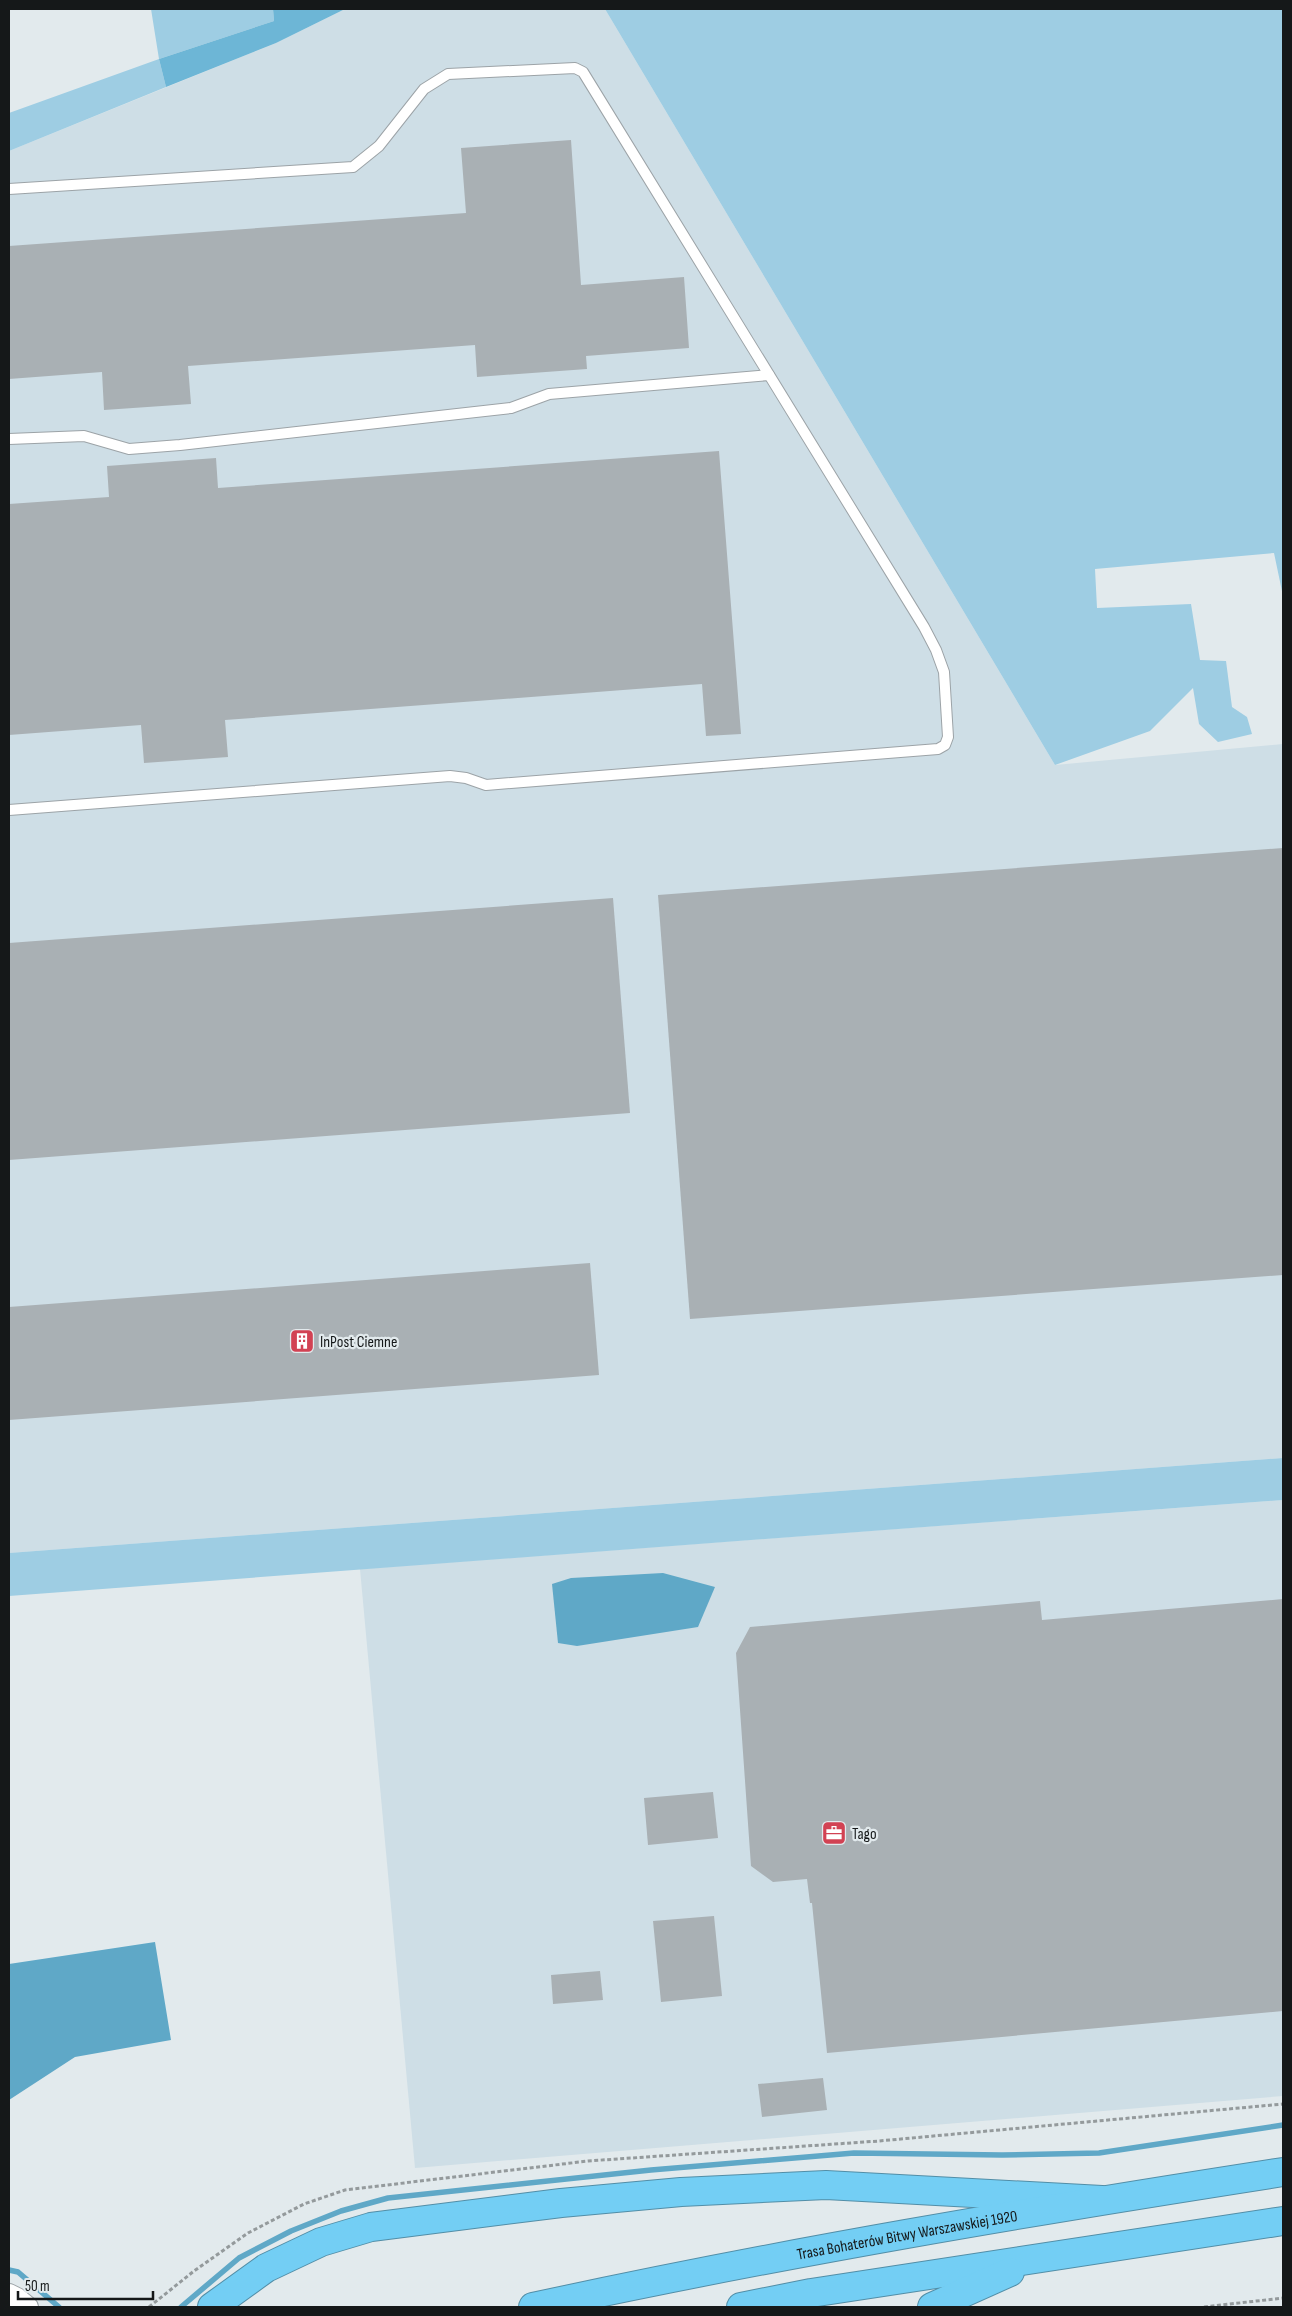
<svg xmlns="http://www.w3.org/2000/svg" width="1292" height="2316" viewBox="0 0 1292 2316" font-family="'Sofia Sans Condensed',sans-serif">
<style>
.built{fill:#cedee6}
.green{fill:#9ecde3}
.forest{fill:#6db6d6}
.water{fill:#5fa8c7}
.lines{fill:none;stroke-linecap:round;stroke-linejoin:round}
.stream{stroke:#5fa8c7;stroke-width:5.5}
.building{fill:#a9b0b4}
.lane-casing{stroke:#9ca3a7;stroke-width:12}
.street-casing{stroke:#9ca3a7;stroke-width:22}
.highway-casing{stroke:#528ea7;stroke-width:30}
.path{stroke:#949a9c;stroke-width:3;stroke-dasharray:4 2.5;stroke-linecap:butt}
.lane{stroke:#fff;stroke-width:10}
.street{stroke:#fff;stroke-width:20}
.highway{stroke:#73cef4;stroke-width:28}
.labels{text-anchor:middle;stroke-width:4.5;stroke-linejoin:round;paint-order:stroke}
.poi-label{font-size:16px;fill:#151819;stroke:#e2eaed;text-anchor:start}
.street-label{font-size:16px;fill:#151819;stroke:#e2eaed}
</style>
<rect width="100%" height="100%" fill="#e2eaed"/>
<g class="built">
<polygon points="345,9 605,9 1055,765 1283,744 1283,1458 9,1553 9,151 276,43"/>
<polygon points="1283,1500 1283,2096 415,2168 360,1569"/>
</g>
<g class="green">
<polygon points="151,9 273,9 274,21 159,59 166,87 9,151 9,113 159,59"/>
<polygon points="605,9 1283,9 1283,596 1274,553 1095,569 1097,608 1191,604 1200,660 1226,661 1232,707 1247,717 1252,734 1218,742 1199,724 1193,688 1150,731 1055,765"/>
<polygon points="1283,1458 1283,1500 9,1596 9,1553"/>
</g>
<polygon class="forest" points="273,9 345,9 276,43 166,87 159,59 274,21"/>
<g class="water">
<polygon points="663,1573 715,1587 698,1627 577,1646 558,1643 552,1584 571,1578"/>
<polygon points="155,1942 171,2040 75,2057 9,2100 9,1964"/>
</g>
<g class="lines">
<g class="stream">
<polyline points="9,2270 18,2272 59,2307"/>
<polyline points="181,2307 239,2258 291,2231 341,2211 388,2198 651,2170 854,2153 1002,2155 1099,2153 1283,2125"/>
</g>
</g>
<g class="building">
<polygon points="571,140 581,285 684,277 689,348 586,356 587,369 477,377 475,345 188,366 191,404 104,410 102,372 9,379 9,246 466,213 461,148"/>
<polygon points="719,451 741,734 706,736 702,684 225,720 228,757 144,763 141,725 9,735 9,504 109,497 107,466 216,458 218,488"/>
<polygon points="1283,848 1283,1275 690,1319 658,895"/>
<polygon points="613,898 630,1113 9,1160 9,943"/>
<polygon points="590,1263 599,1375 9,1420 9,1307"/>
<polygon points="1283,1599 1283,2011 827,2053 812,1903 810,1903 807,1879 773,1882 751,1866 736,1653 750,1627 1040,1601 1042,1620"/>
<polygon points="713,1792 718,1838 648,1845 644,1798"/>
<polygon points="714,1916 722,1996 661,2002 653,1921"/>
<polygon points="600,1971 603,2000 553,2004 551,1975"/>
<polygon points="823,2078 827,2110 762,2117 758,2084"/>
</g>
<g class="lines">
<defs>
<g id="lane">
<polyline points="9,189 353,167 379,146 424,89 448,74 575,68 583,72 924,627 936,650 944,672 948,737 945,745 938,749 486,785 466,778 450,776 9,810"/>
<polyline points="9,439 84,436 129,449 180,445 511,408 549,394 769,375"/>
</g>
<polyline id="street" points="9,2294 17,2298 28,2307"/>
<g id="highway">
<polyline points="212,2307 266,2268 321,2242 371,2227 561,2203 681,2192 826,2185 1102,2200"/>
<path id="s1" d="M533,2307C781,2253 1032,2211 1283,2172"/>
<polyline points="741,2307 811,2293 1283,2221"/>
<polyline points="932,2307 1010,2272"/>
</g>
</defs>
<use href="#lane" class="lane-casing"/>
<use href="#street" class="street-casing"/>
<use href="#highway" class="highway-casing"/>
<g class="path">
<polyline points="149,2307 194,2271 248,2233 304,2204 345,2190 588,2161 879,2141 1283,2104"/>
<polyline points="1204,2307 1283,2298"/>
</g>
<use href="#lane" class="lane"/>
<use href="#street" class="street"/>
<use href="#highway" class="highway"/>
</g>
<defs>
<symbol id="building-square" viewBox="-11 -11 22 22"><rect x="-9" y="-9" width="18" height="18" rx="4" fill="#d24253" stroke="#e2eaed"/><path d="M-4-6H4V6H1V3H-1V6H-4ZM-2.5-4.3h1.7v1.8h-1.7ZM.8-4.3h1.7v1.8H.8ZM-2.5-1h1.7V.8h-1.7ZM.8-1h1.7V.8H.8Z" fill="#fff"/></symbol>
<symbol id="office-square" viewBox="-11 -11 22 22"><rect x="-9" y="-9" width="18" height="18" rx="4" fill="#d24253" stroke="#e2eaed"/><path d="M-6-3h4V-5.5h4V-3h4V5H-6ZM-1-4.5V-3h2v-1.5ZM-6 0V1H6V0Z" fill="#fff"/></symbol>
</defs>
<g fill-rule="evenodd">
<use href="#building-square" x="288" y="1327" width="28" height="28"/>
<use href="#office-square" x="820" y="1819" width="28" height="28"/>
</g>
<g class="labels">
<g class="poi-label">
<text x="320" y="1347">InPost Ciemne</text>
<text x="852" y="1839">Tago</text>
</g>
<g class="street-label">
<text dy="6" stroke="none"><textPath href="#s1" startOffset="381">Trasa Bohaterów Bitwy Warszawskiej 1920</textPath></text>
</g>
</g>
<rect width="1292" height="2316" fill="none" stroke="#151819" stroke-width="20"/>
<path d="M18 2291v8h135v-8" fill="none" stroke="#151819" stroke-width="2.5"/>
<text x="25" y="2291" font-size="15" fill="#151819" stroke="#e2eaed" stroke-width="4" paint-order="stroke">50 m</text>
</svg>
